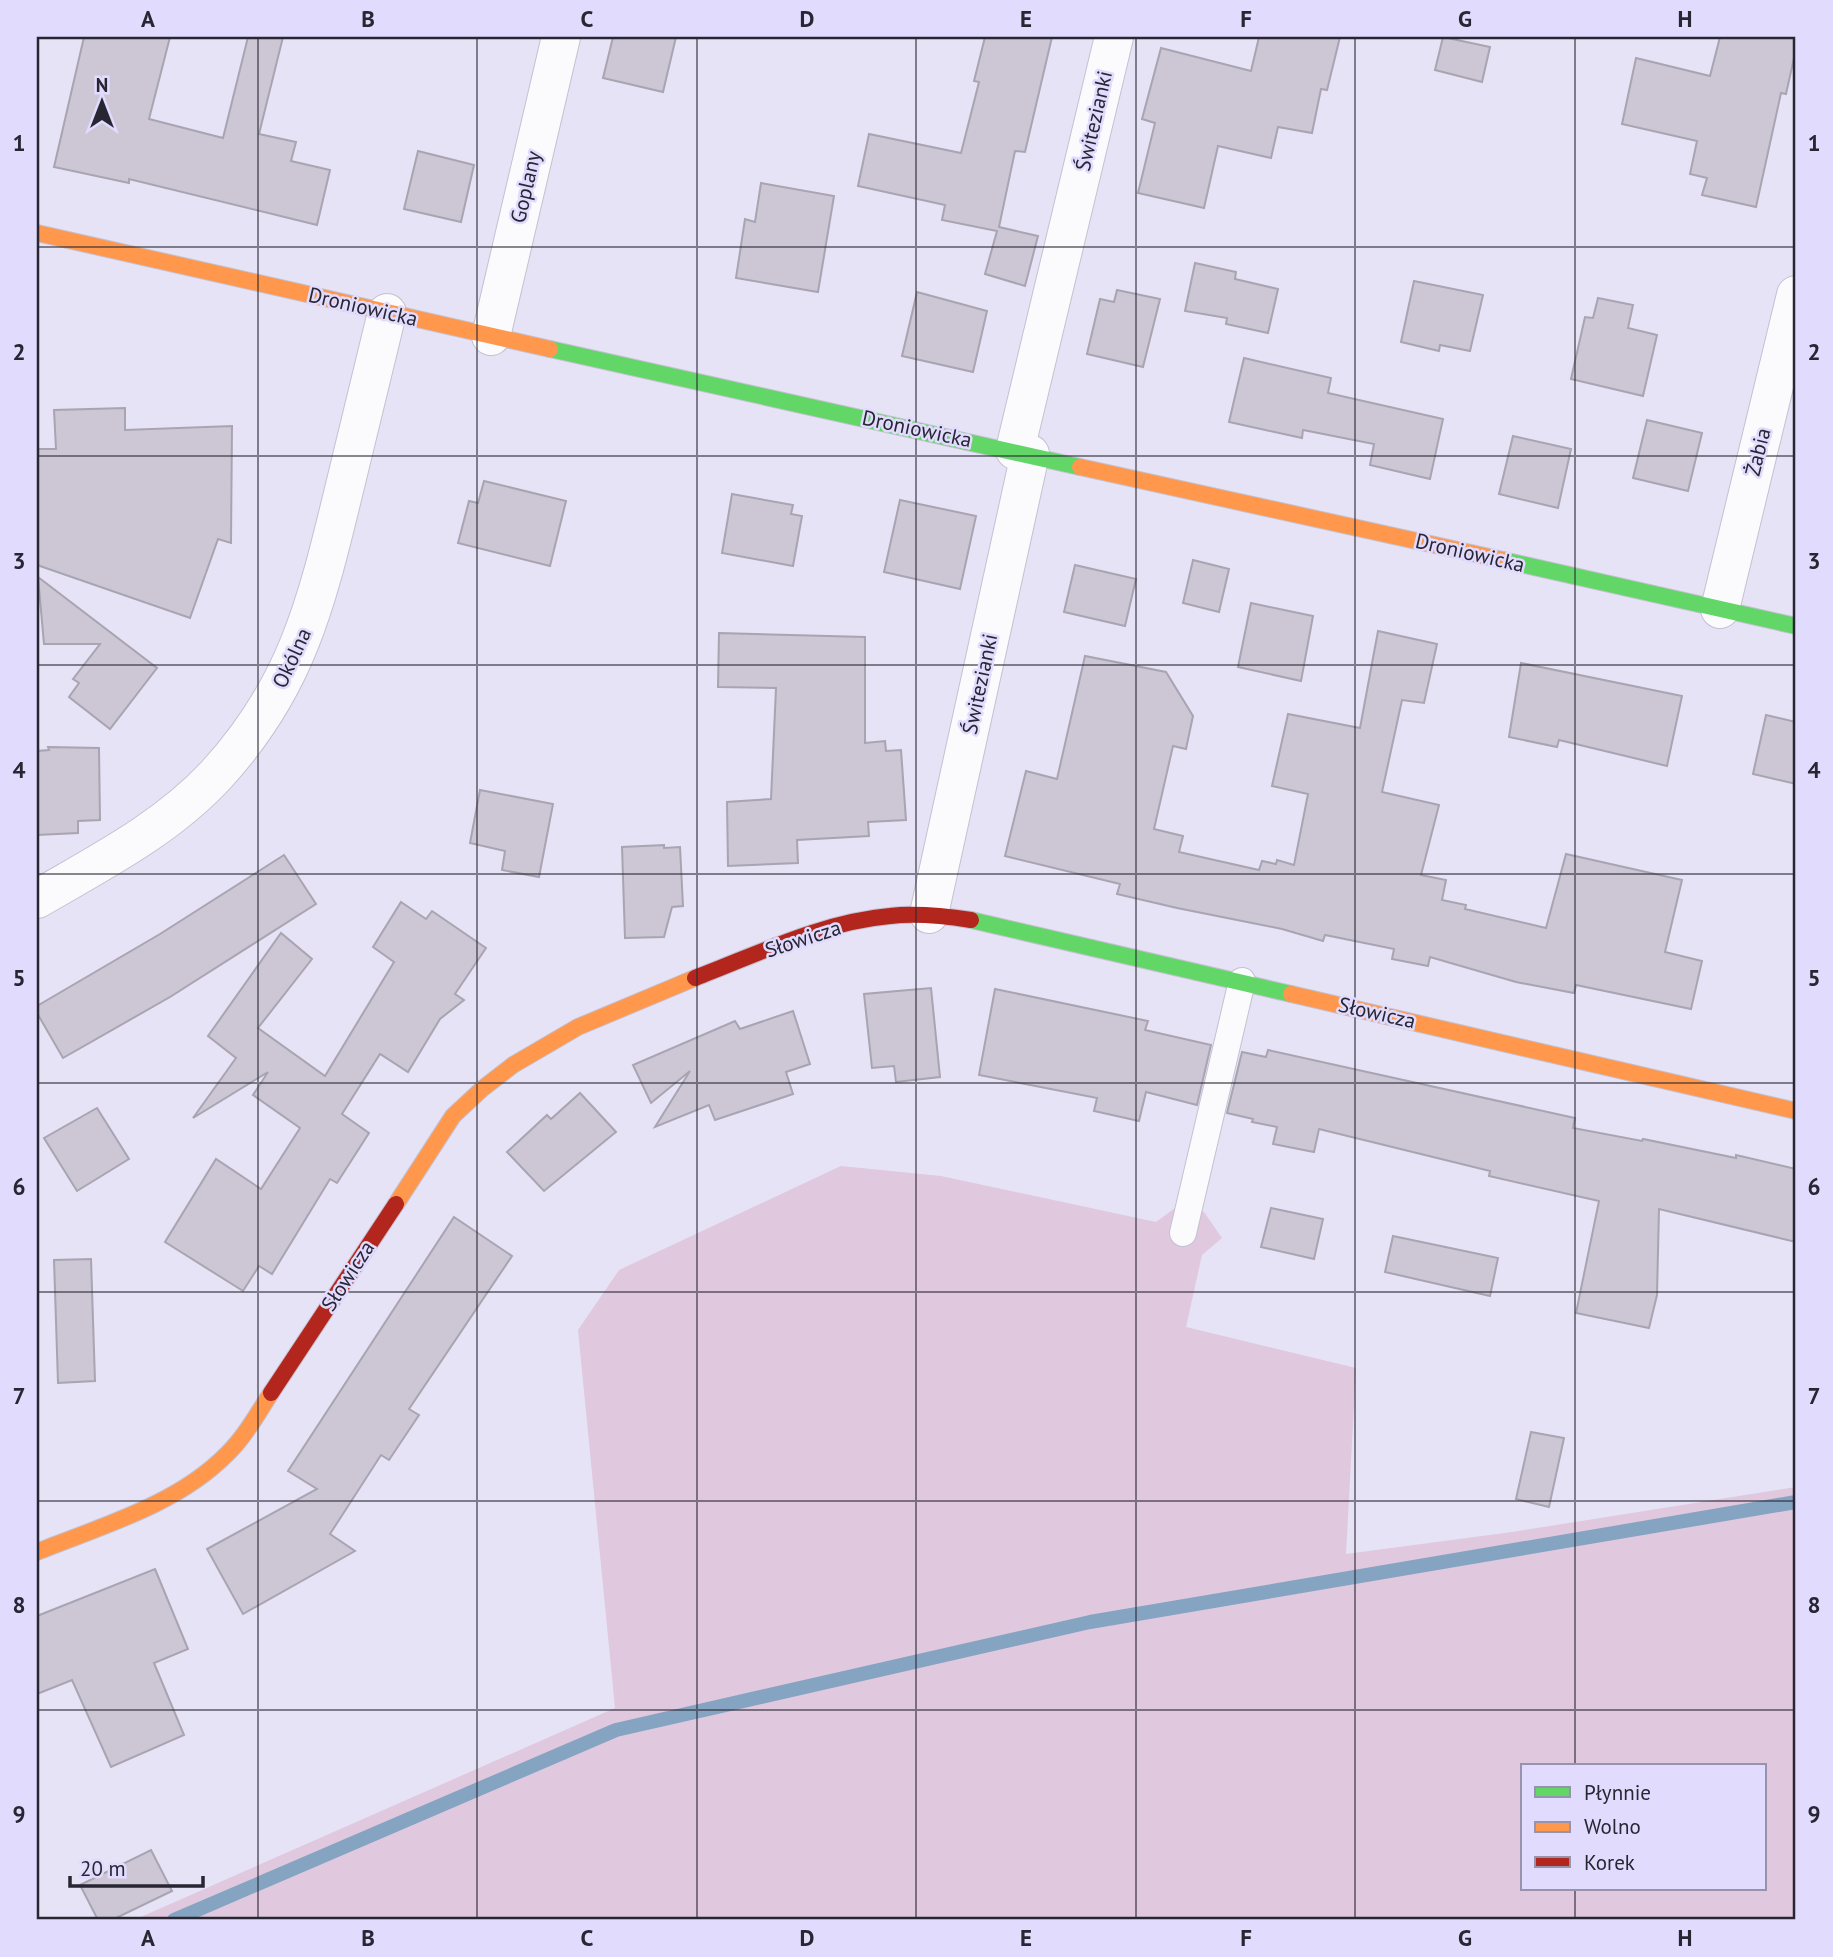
<svg xmlns="http://www.w3.org/2000/svg" width="1833" height="1957" viewBox="0 0 1833 1957" font-family="'PT Sans',sans-serif">
<style>
.green{fill:#e0c8de;fill-rule:evenodd}
.lines{fill:none;stroke-linecap:round;stroke-linejoin:round}
.stream{stroke:#85a4c2;stroke-width:14}
.building{fill:#ccc6d5;stroke:#a9a4b1;stroke-width:2}
.lane-casing{stroke:#c4c1d0;stroke-width:28}
.street-casing{stroke:#c4c1d0;stroke-width:40}
.fast-casing{stroke:#c4c1d0;stroke-width:18}
.slow-casing{stroke:#c4c1d0;stroke-width:18}
.jam-casing{stroke:#c4c1d0;stroke-width:18}
.lane{stroke:#fbfbfe;stroke-width:26}
.street{stroke:#fbfbfe;stroke-width:38}
.fast{stroke:#63d668;stroke-width:16}
.slow{stroke:#ff974d;stroke-width:16}
.jam{stroke:#b3261e;stroke-width:16}
.grid{fill:none;stroke:#282632;stroke-width:2;stroke-opacity:0.55}
.labels{text-anchor:middle;stroke-width:5;stroke-linejoin:round;paint-order:stroke}
.street-label{font-size:21px;fill:#282632;stroke:#e1dbfe}
.neatline{fill:none;stroke:#282632;stroke-width:2.5}
.grid-label{font-size:23px;text-anchor:middle;font-weight:bold;fill:#282632}
</style>
<rect width="100%" height="100%" fill="#e6e3f6"/>
<path class="green" d="M841,1166L941,1176L1156,1222L1178,1206L1204,1212L1222,1238L1202,1255L1186,1327L1356,1368L1346,1554L1512,1532L1796,1487V1920H134L615,1708L578,1330L619,1270ZM1523,1766H1765V1889H1523Z"/>
<g class="lines">
<polyline class="stream" points="174,1920 616,1730 1090,1622 1796,1502"/>
</g>
<g class="building">
<polygon points="84,37 170,37 149,119 223,138 248,37 283,37 259,134 296,142 291,161 330,170 317,225 129,179 129,183 54,167"/>
<polygon points="613,37 676,37 663,92 603,78"/>
<polygon points="985,37 1052,37 1025,152 1015,151 999,227 1038,236 1025,286 985,274 997,231 942,220 945,205 858,186 869,134 961,153 979,82 974,81"/>
<polygon points="1259,37 1340,37 1327,90 1321,89 1312,133 1278,127 1271,158 1218,146 1204,208 1138,193 1155,123 1142,119 1161,48 1251,71"/>
<polygon points="1443,37 1490,47 1482,82 1435,70"/>
<polygon points="1720,37 1796,37 1796,49 1786,94 1781,93 1756,207 1702,195 1707,178 1690,174 1697,141 1622,124 1636,58 1710,76"/>
<polygon points="418,151 474,165 461,222 404,209"/>
<polygon points="761,183 834,196 818,292 736,278 745,219 755,222"/>
<polygon points="1195,263 1236,272 1235,279 1278,289 1268,333 1226,324 1227,318 1185,311"/>
<polygon points="1414,281 1483,295 1470,351 1440,345 1439,351 1401,342"/>
<polygon points="1117,290 1160,299 1143,367 1087,354 1100,299 1114,302"/>
<polygon points="917,292 987,311 973,372 902,356"/>
<polygon points="1598,298 1633,305 1628,328 1657,335 1643,396 1571,379 1585,317 1593,318"/>
<polygon points="1244,358 1331,378 1328,393 1443,419 1430,479 1370,465 1374,444 1303,430 1302,438 1229,422"/>
<polygon points="125,408 125,430 232,426 231,543 218,539 190,618 37,565 37,449 56,449 54,410"/>
<polygon points="1647,420 1702,433 1688,491 1633,478"/>
<polygon points="1513,436 1571,449 1558,508 1499,494"/>
<polygon points="484,481 566,501 550,566 458,543 469,501 478,503"/>
<polygon points="732,494 793,505 791,514 802,516 793,566 722,553"/>
<polygon points="900,500 976,516 960,589 884,572"/>
<polygon points="1193,560 1229,569 1219,612 1183,603"/>
<polygon points="1075,565 1136,579 1125,626 1064,612"/>
<polygon points="38,577 157,668 110,729 69,697 79,683 73,679 100,644 44,644"/>
<polygon points="1251,603 1313,616 1301,681 1238,667"/>
<polygon points="1378,631 1437,644 1424,703 1402,700 1382,792 1439,805 1421,875 1446,880 1442,900 1466,905 1465,909 1546,928 1566,854 1682,880 1665,952 1702,961 1691,1009 1576,985 1574,993 1516,982 1430,957 1428,966 1392,959 1394,949 1325,935 1323,941 1282,929 1177,908 1117,894 1120,884 1005,856 1026,771 1057,779 1085,656 1166,672 1193,716 1186,749 1173,746 1154,829 1183,836 1179,852 1259,870 1262,861 1276,864 1277,860 1294,865 1308,794 1272,786 1288,714 1360,728"/>
<polygon points="719,633 865,637 865,743 885,741 886,751 901,750 906,820 868,822 869,836 797,840 798,863 728,866 727,802 771,799 776,688 718,687"/>
<polygon points="1521,663 1682,696 1667,766 1559,740 1557,747 1509,737"/>
<polygon points="1766,715 1796,722 1796,784 1753,774"/>
<polygon points="48,747 99,748 100,820 78,821 78,833 37,835 37,751 49,750"/>
<polygon points="480,790 553,804 539,877 502,870 505,851 470,843"/>
<polygon points="664,845 664,848 680,847 683,906 672,907 664,937 625,938 622,847"/>
<polygon points="284,855 316,904 170,997 63,1058 37,1013 37,1006 160,934"/>
<polygon points="401,902 426,919 432,911 486,948 455,994 464,1000 440,1019 408,1072 380,1054 342,1114 369,1133 337,1183 330,1179 272,1274 259,1266 243,1291 165,1242 216,1159 261,1189 300,1128 253,1095 268,1072 193,1118 236,1058 208,1036 281,933 312,959 258,1028 325,1076 394,962 373,947"/>
<polygon points="931,988 940,1077 896,1082 894,1066 872,1068 864,994"/>
<polygon points="995,989 1148,1021 1145,1030 1211,1045 1197,1105 1146,1092 1139,1121 1094,1111 1097,1098 979,1075"/>
<polygon points="793,1011 810,1064 786,1072 793,1094 715,1120 709,1105 655,1127 690,1071 651,1103 633,1065 735,1021 740,1029"/>
<polygon points="1268,1050 1575,1118 1573,1128 1642,1141 1643,1139 1736,1158 1736,1155 1796,1169 1796,1242 1659,1209 1657,1295 1649,1328 1576,1313 1599,1201 1489,1176 1490,1171 1319,1129 1314,1152 1273,1144 1277,1127 1252,1122 1253,1119 1227,1113 1242,1052 1266,1057"/>
<polygon points="580,1093 616,1132 544,1191 507,1152 547,1115 551,1119"/>
<polygon points="97,1108 129,1159 77,1191 44,1138"/>
<polygon points="1271,1208 1323,1219 1314,1259 1261,1247"/>
<polygon points="454,1217 512,1256 409,1409 419,1415 389,1460 381,1455 330,1534 355,1551 243,1614 207,1549 317,1489 288,1471"/>
<polygon points="1393,1236 1498,1258 1490,1296 1385,1272"/>
<polygon points="91,1259 95,1381 58,1383 54,1260"/>
<polygon points="1531,1432 1564,1438 1549,1507 1516,1499"/>
<polygon points="155,1569 188,1649 154,1663 184,1735 111,1767 72,1680 37,1694 37,1616"/>
<polygon points="151,1850 172,1891 112,1920 98,1920 80,1885"/>
</g>
<g class="lines">
<defs>
<polyline id="lane" points="1183,1233 1242,981"/>
<g id="street">
<polyline points="491,336 561,37"/>
<polyline points="1015,450 1114,37"/>
<polyline points="1720,609 1796,295"/>
<path d="M37,899C99,863 166,829 216,775C296,688 316,605 343,494C358,433 373,373 387,313"/>
<polyline points="929,914 1030,454"/>
</g>
<g id="fast">
<polyline points="550,349 1080,467"/>
<polyline points="1503,560 1796,626"/>
<polyline points="971,920 1291,994"/>
</g>
<g id="slow">
<polyline points="37,233 550,349"/>
<polyline points="1080,467 1503,560"/>
<polyline points="1291,994 1796,1111"/>
<polyline points="396,1204 453,1116 482,1089 513,1065 578,1027 695,978"/>
<path d="M37,1552C101,1526 177,1505 227,1454C244,1438 258,1413 271,1393"/>
</g>
<g id="jam">
<path d="M695,978C758,954 822,922 890,916C917,913 945,916 971,920"/>
<polyline points="271,1393 396,1204"/>
</g>
</defs>
<use href="#lane" class="lane-casing"/>
<use href="#street" class="street-casing"/>
<use href="#fast" class="fast-casing"/>
<use href="#slow" class="slow-casing"/>
<use href="#jam" class="jam-casing"/>
<use href="#lane" class="lane"/>
<use href="#street" class="street"/>
<use href="#fast" class="fast"/>
<use href="#slow" class="slow"/>
<use href="#jam" class="jam"/>
</g>
<path class="grid" d="M258,37V1920M477,37V1920M697,37V1920M916,37V1920M1136,37V1920M1355,37V1920M1575,37V1766M37,247H1796M37,456H1796M37,665H1796M37,874H1796M37,1083H1796M37,1292H1796M37,1501H1796M37,1710H1796M1575,1889V1920"/>
<g class="labels">
<g class="street-label">
<text transform="translate(1094 121) rotate(-77)" y="7">Świtezianki</text>
<text transform="translate(526 187) rotate(-77)" y="7">Goplany</text>
<text transform="translate(363 307) rotate(13)" y="7">Droniowicka</text>
<text transform="translate(917 429) rotate(12)" y="7">Droniowicka</text>
<text transform="translate(1758 452) rotate(-76)" y="7">Żabia</text>
<text transform="translate(1470 553) rotate(13)" y="7">Droniowicka</text>
<text transform="translate(292 658) rotate(-65)" y="7">Okólna</text>
<text transform="translate(980 684) rotate(-78)" y="7">Świtezianki</text>
<text transform="translate(803 939) rotate(-18)" y="7">Słowicza</text>
<text transform="translate(1377 1013) rotate(13)" y="7">Słowicza</text>
<text transform="translate(348 1276) rotate(-57)" y="7">Słowicza</text>
</g>
</g>
<rect width="1833" height="1957" fill="none" stroke="#e1dbfe" stroke-width="77"/>
<rect x="1521" y="1764" width="245" height="126" fill="#e1dbfe" stroke="#9793ac" stroke-width="2"/>
<rect x="1535" y="1787" width="35" height="10" fill="#63d668" stroke="#9793ac" stroke-width="2"/>
<text x="1584" y="1800" font-size="21" fill="#282632">Płynnie</text>
<rect x="1535" y="1822" width="35" height="10" fill="#ff974d" stroke="#9793ac" stroke-width="2"/>
<text x="1584" y="1834" font-size="21" fill="#282632">Wolno</text>
<rect x="1535" y="1857" width="35" height="10" fill="#b3261e" stroke="#9793ac" stroke-width="2"/>
<text x="1584" y="1870" font-size="21" fill="#282632">Korek</text>
<g transform="translate(102 102)" stroke="#e1dbfe" stroke-width="5" paint-order="stroke">
<path d="M0-5L12 26L0 18L-12 26Z" fill="#282632"/>
<text y="-10" font-size="19" font-weight="bold" text-anchor="middle" fill="#282632">N</text>
</g>
<path d="M70 1876v10h133v-10" fill="none" stroke="#282632" stroke-width="3.5"/>
<text x="80" y="1876" font-size="21" fill="#282632" stroke="#e1dbfe" stroke-width="5" paint-order="stroke">20 m</text>
<rect x="38" y="38" width="1756" height="1880" class="neatline"/>
<g class="grid-label">
<text x="148" y="27">A</text>
<text x="368" y="27">B</text>
<text x="587" y="27">C</text>
<text x="807" y="27">D</text>
<text x="1026" y="27">E</text>
<text x="1246" y="27">F</text>
<text x="1465" y="27">G</text>
<text x="1685" y="27">H</text>
<text x="19" y="151">1</text>
<text x="1814" y="151">1</text>
<text x="19" y="360">2</text>
<text x="1814" y="360">2</text>
<text x="19" y="569">3</text>
<text x="1814" y="569">3</text>
<text x="19" y="778">4</text>
<text x="1814" y="778">4</text>
<text x="19" y="986">5</text>
<text x="1814" y="986">5</text>
<text x="19" y="1195">6</text>
<text x="1814" y="1195">6</text>
<text x="19" y="1404">7</text>
<text x="1814" y="1404">7</text>
<text x="19" y="1613">8</text>
<text x="1814" y="1613">8</text>
<text x="19" y="1822">9</text>
<text x="1814" y="1822">9</text>
<text x="148" y="1946">A</text>
<text x="368" y="1946">B</text>
<text x="587" y="1946">C</text>
<text x="807" y="1946">D</text>
<text x="1026" y="1946">E</text>
<text x="1246" y="1946">F</text>
<text x="1465" y="1946">G</text>
<text x="1685" y="1946">H</text>
</g>
</svg>
